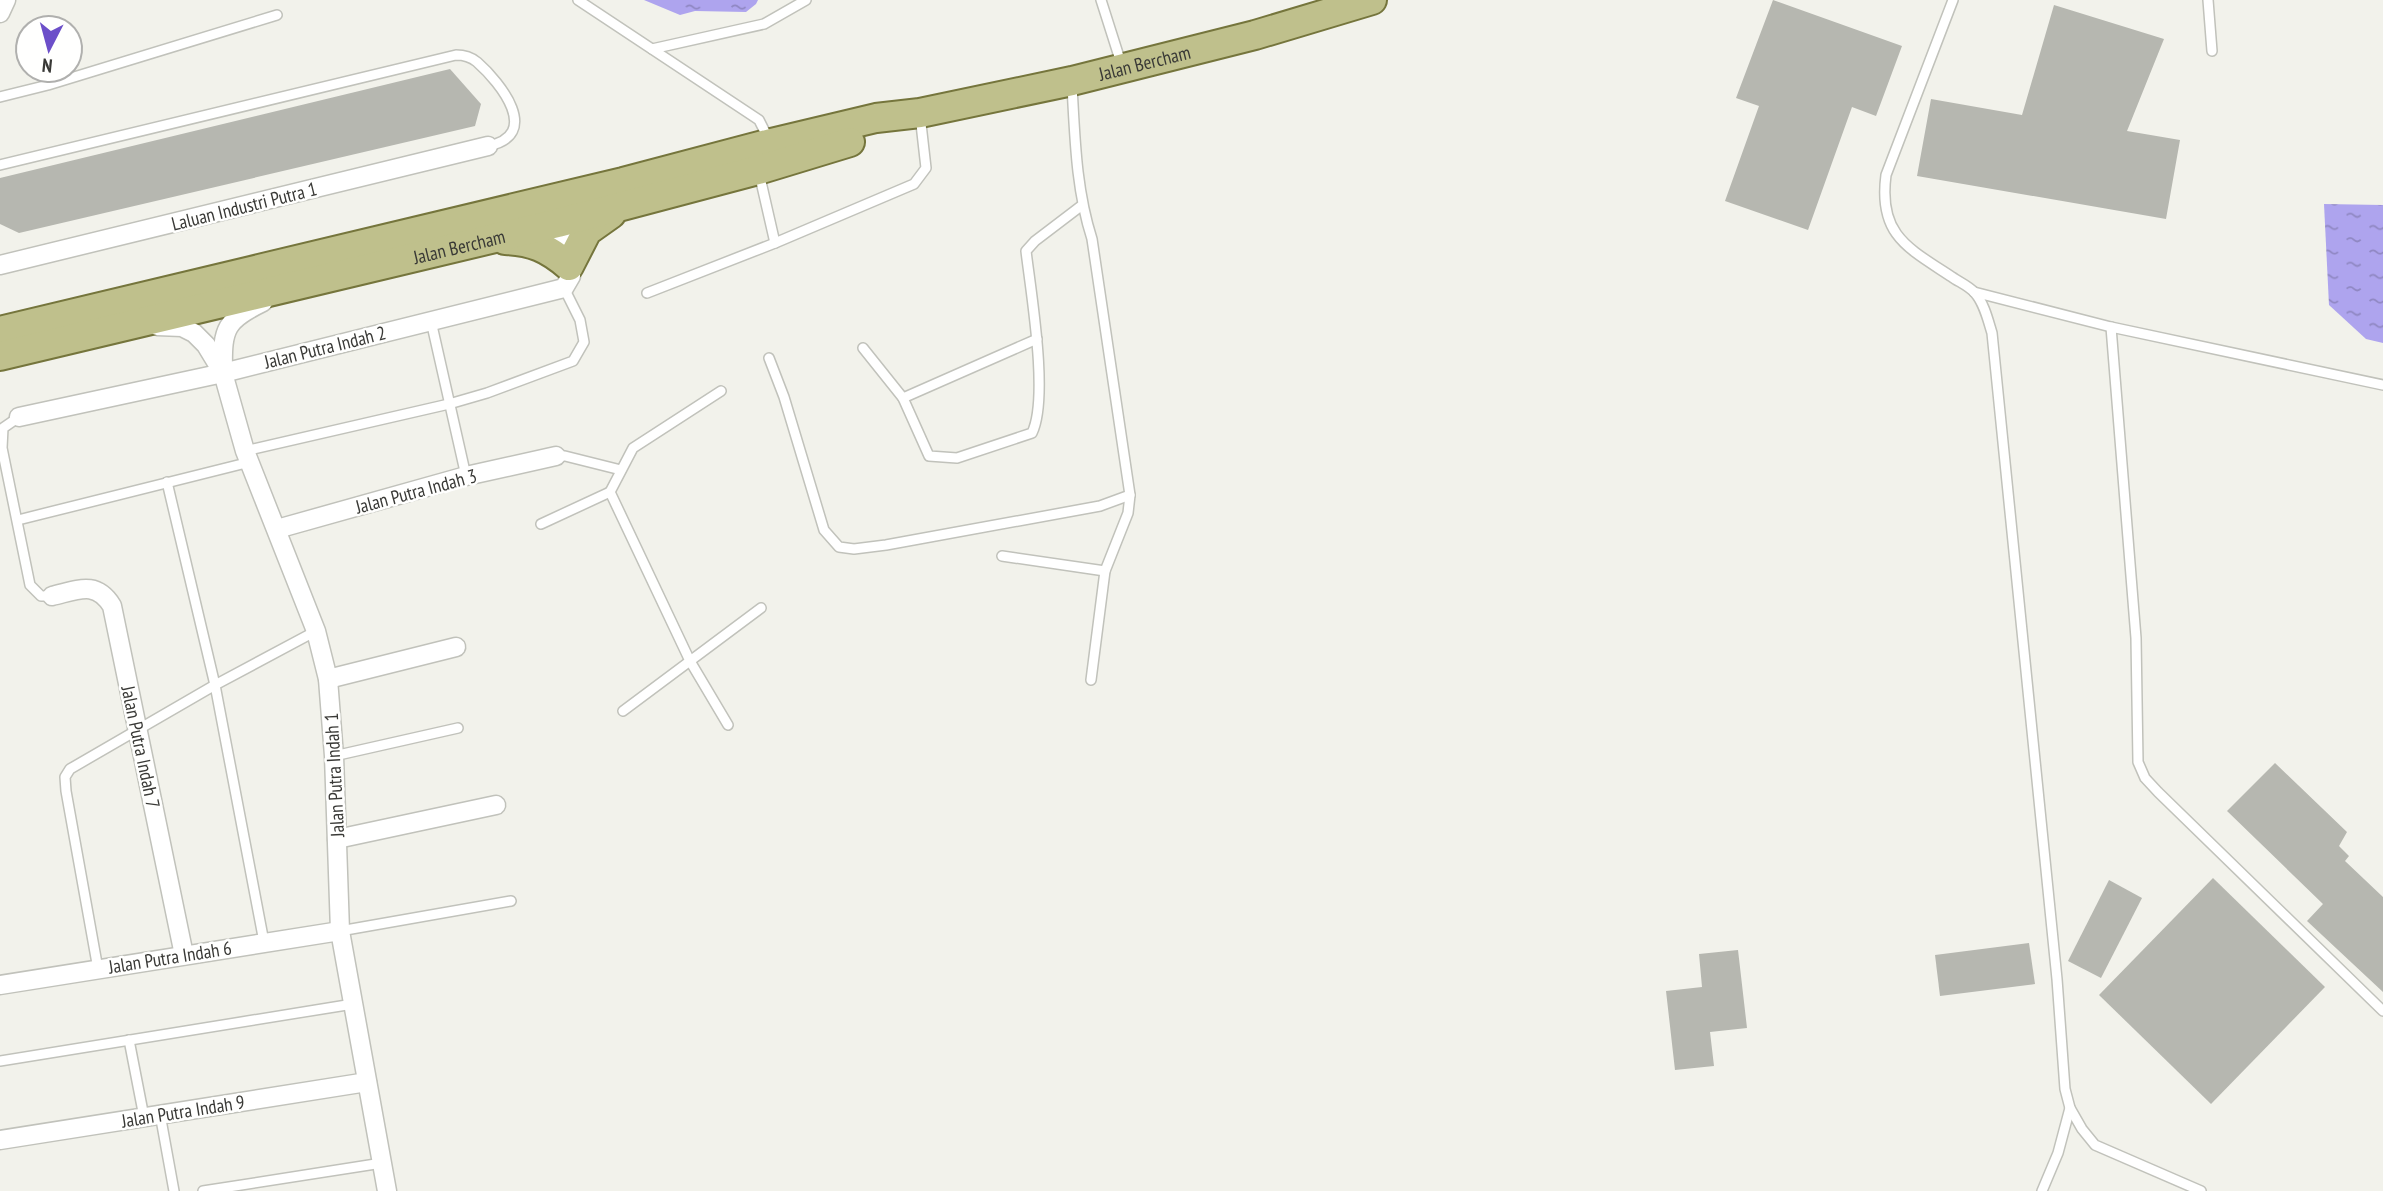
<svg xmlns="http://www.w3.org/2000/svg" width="2383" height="1191" viewBox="0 0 2383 1191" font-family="'PT Sans Narrow',sans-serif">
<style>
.water{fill:url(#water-ripples)}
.building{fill:#b6b7b0}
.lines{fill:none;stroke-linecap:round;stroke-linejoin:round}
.lane-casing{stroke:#c1c2bb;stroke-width:12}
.street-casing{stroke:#c1c2bb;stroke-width:21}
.primary-casing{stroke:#75753c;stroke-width:32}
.lane{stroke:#fff;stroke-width:9}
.street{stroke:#fff;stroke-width:18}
.primary{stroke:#bfc08c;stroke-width:28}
.labels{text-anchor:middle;stroke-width:5;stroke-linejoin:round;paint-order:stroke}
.street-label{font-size:19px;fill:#393936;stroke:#fffffe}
</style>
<defs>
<pattern id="water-ripples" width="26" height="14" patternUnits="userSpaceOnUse" patternTransform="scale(1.75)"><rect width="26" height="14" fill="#aea4ee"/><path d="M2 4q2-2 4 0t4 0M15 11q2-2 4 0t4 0" fill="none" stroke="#8f87c2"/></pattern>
</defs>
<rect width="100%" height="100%" fill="#f2f2eb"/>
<g class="water">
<polygon points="644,0 758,0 756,4 746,12 695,11 680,15"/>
<polygon points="2324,204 2383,205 2383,343 2366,339 2329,305"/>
</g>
<g class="building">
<polygon points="1773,0 1902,46 1876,116 1852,107 1808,230 1725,201 1759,106 1736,98"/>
<polygon points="2054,5 2164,39 2127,131 2180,140 2166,219 1917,176 1931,99 2022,115"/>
<polygon points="450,69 481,104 475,126 19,233 0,224 0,178"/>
<polygon points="2275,763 2347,832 2339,846 2349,856 2345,861 2383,897 2383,992 2307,921 2323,904 2227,811"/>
<polygon points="2213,878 2325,987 2211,1104 2099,995"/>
<polygon points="2109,880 2142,898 2101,978 2068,961"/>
<polygon points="2029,943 2035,984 1940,996 1935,955"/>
<polygon points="1738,950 1747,1028 1710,1032 1714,1066 1675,1070 1666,991 1702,987 1699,954"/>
</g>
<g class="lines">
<defs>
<g id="lane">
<polyline points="578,0 753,116 759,120 769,140"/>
<polyline points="1101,0 1122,66"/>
<path d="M1953,0L1886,175C1878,235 1908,248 1952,277C1959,282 1969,286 1975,293C1984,303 1988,320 1992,333L2057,979L2065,1089L2070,1108L2082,1129L2095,1145L2201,1191"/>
<polyline points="2208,0 2212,51"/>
<polyline points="652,49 764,24 806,0"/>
<path d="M1072,86C1075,139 1076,189 1092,239L1130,495L1128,513L1105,571L1091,680"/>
<polyline points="0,97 48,85 277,15"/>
<path d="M0,165L456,55C463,55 471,57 477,62C501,83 542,135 488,146"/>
<polyline points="759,173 775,243"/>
<polyline points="1974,292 2111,327 2383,385"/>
<polyline points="647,293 775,243 914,184 926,168 920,115"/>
<polyline points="431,321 466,476"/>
<polyline points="2111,327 2136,638 2138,762 2145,778 2158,792 2383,1011"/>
<path d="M863,348L903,398L929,456L957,458L1032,433C1049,398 1031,293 1026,251L1035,241L1081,206"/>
<polyline points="769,358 784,397 824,530 839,547 854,549 886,545 1100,506 1130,495"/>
<polyline points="721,391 633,448 610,492 690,661 728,725"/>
<polyline points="903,398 1037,339"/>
<polyline points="19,417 3,428 2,448 30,585 41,596 52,596"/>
<polyline points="245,451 449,404 487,393 573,361 584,342 580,320 564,288"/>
<polyline points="556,456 565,456 621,470"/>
<polyline points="167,482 215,685 264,942"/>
<polyline points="18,520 250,462"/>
<polyline points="541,524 610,492"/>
<polyline points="1002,556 1105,571"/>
<polyline points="623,711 761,608"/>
<polyline points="334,756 458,728"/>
<polyline points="340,931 511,901"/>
<polyline points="98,969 66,791 65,777 70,769 215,685 316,631"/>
<polyline points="129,1040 144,1117"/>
<polyline points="0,1061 353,1004"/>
<polyline points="160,1114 174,1191"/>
<polyline points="203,1191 382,1163"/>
<polyline points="2042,1191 2058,1153 2070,1108"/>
</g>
<g id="street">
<polyline points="0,13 6,0"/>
<polyline points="0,265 488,146"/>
<polyline points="157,326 182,327 194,333 206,345 223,373 245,451 316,631 328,679 334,756 340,931 387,1191"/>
<path d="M223,369C222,328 226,320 263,302"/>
<polyline points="19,417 223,373 564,288 571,276 558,223"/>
<polyline points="277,529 466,476 556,456"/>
<path d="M52,596C78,590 96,580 112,606L184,955"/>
<polyline points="328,679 456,647"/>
<polyline points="337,839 496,805"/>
<polyline points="0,985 340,931"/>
<polyline points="0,1140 367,1082"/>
</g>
<g id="primary">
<path d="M505,240C532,241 548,248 569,266L587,231L611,214"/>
<path id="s1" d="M0,331L623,182L771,143L876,118L920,113L1072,81L1255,35L1372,0"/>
<path id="s2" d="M0,356L558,223L758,170L850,142"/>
</g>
</defs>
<use href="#lane" class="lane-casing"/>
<use href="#street" class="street-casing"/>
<use href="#primary" class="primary-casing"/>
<use href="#lane" class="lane"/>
<use href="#street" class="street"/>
<use href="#primary" class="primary"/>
</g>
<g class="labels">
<g class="street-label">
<text dy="7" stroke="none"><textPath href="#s1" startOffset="1176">Jalan Bercham</textPath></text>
<text transform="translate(244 206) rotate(-14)" y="7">Laluan Industri Putra 1</text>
<text dy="7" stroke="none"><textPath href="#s2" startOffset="472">Jalan Bercham</textPath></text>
<text transform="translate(325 347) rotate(-14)" y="7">Jalan Putra Indah 2</text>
<text transform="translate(416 491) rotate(-15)" y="7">Jalan Putra Indah 3</text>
<text transform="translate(141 747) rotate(78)" y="7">Jalan Putra Indah 7</text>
<text transform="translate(334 775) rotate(-93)" y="7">Jalan Putra Indah 1</text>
<text transform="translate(170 957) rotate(-9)" y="7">Jalan Putra Indah 6</text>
<text transform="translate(183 1111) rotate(-9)" y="7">Jalan Putra Indah 9</text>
</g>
</g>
<g transform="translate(49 49) rotate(186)"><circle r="33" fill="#fffffe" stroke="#b0b0ae" stroke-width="2"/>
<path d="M0-5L12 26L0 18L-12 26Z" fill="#6c4fc9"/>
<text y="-10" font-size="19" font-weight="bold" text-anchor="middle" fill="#393936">N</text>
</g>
</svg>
